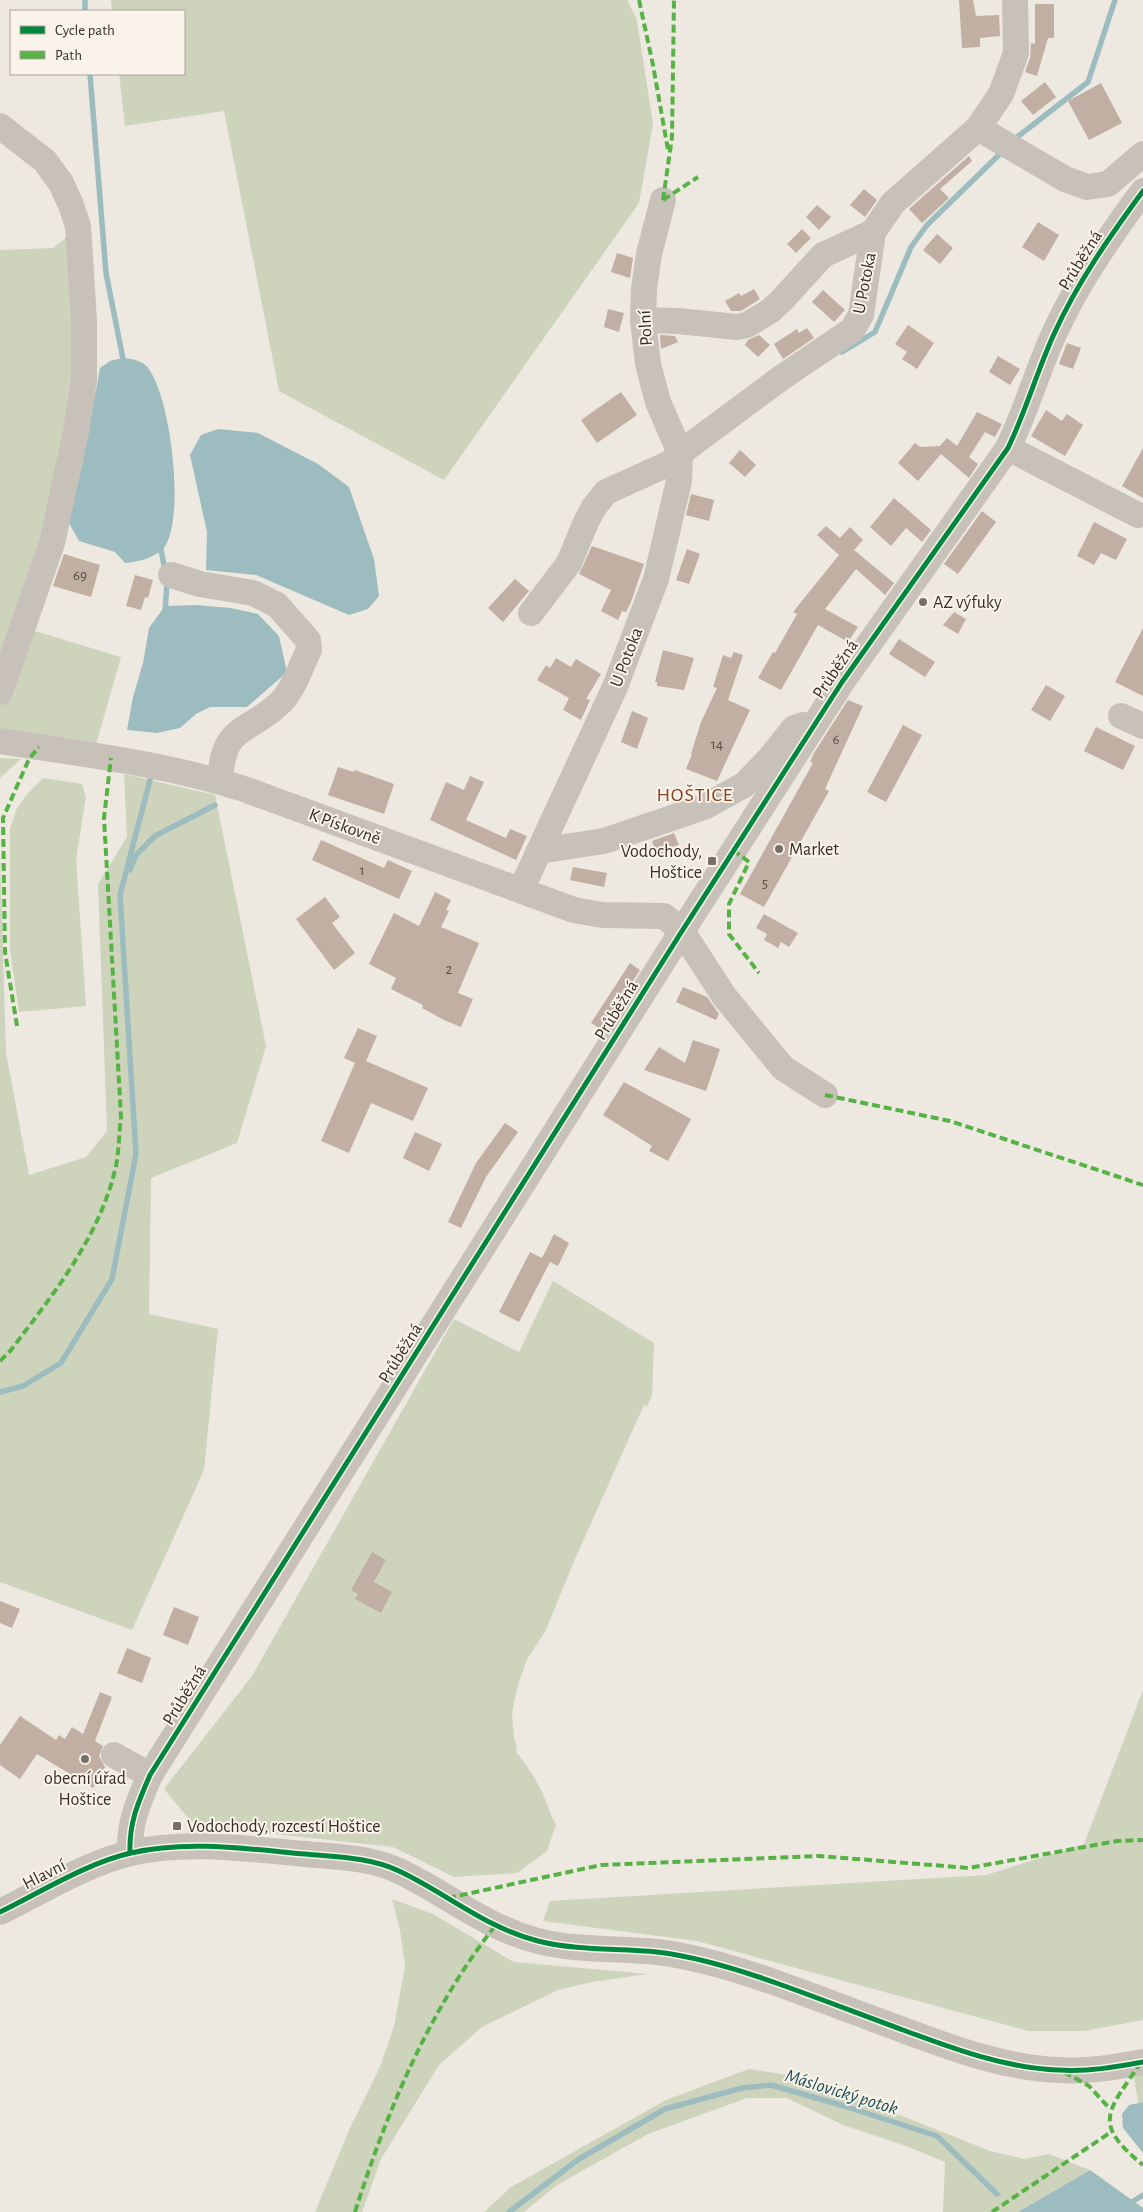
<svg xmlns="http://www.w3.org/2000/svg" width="1143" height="2212" viewBox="0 0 1143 2212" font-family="'Alegreya Sans',sans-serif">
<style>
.green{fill:#cdd4bb}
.water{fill:#9dbcbf}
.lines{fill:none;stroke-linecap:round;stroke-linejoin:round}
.stream{stroke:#9dbcbf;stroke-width:5.5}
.building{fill:#c1afa3}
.minor{stroke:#c7c1ba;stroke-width:26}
.quiet{stroke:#56b245;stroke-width:4;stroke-dasharray:8 4;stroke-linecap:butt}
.cycleway-casing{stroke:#faf3e9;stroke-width:8}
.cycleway{stroke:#00873e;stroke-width:5}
.poi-dot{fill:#776f69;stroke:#faf3e9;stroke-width:2}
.labels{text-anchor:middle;stroke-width:4;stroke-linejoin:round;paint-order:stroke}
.number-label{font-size:15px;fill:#5a4e47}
.street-label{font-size:18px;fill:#372e28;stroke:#faf3e9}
.poi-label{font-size:18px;fill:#372e28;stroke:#faf3e9;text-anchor:start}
.water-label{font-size:19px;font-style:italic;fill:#1d5059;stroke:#faf3e9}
.quarter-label{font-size:20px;letter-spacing:1px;fill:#874221;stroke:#faf3e9}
</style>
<rect width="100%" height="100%" fill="#ede9e1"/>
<g class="green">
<polygon points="111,0 627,0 637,20 653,124 639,203 444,480 279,391 224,111 125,126 119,74 184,74 184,11 112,11"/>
<polygon points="69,235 76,391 25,628 121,657 95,748 0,729 0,250 53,248"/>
<polygon points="0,758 21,759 0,778"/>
<polygon points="124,774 215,795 266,1046 237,1143 151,1178 149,1314 218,1329 204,1470 132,1630 0,1582 0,853 6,1053 29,1175 86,1157 107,1131 98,884 127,837"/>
<polygon points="43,778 82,784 86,797 76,859 86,1006 19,1012 10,950 10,828 17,808 28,793"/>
<path d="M553,1281L654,1343L652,1396L647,1406L644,1405L575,1559L545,1632L527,1659L517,1688L512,1714L514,1737L517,1748L516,1752C526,1764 535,1777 542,1792C547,1803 550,1814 556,1825L547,1851L517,1873L454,1877L393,1847L194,1825L164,1789L252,1676L454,1319L519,1352Z"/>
<polygon points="1143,1690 1143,2020 1084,2031 1028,2031 697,1941 543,1921 550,1901 986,1875 1084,1844"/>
<polygon points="392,1899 433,1914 514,1962 648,1974 592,1982 558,1990 482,2027 439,2065 381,2159 362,2212 315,2212 350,2128 380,2067 394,2026 405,1966 400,1930"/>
<polygon points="749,2069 807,2078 990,2151 1024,2159 1049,2154 1090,2170 1018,2212 943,2212 945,2162 906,2146 843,2125 787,2098 747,2098 648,2134 557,2185 524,2212 484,2212 511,2187 666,2100"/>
<polygon points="1143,2073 1143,2102 1138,2103 1134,2076"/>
</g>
<g class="water">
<path d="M122,358C129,358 138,360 144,364C171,385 188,529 161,551C150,559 137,562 125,563L115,552L79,541L68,521L82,465L100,368L110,361Z"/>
<polygon points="218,429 258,433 318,464 349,487 374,559 379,596 368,609 349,615 256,575 206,570 207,532 190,455 201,435"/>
<polygon points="195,605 231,608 258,614 279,636 287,672 247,707 210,707 196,714 180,728 157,733 127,730 133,697 143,663 149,628 165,606"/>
<polygon points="1143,2102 1143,2153 1123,2128 1122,2114 1129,2105"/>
<polygon points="1090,2170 1143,2208 1143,2212 1018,2212"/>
</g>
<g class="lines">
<g class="stream">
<polyline points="85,0 85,11"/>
<polyline points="90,74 106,273 124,364"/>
<polyline points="1012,141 1088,82 1115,0"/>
<polyline points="842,352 875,332 911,247 927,225 1004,150"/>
<polyline points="160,545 165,570"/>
<polyline points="165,612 167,582"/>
<polyline points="130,870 136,855 155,836 215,805"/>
<polyline points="0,1392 23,1386 61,1363 112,1279 136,1154 120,895 150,780"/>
<polyline points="509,2212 579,2159 665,2109 742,2088 771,2085 844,2106 937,2136 997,2194"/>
<polyline points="1116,2212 1143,2195"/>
</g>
</g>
<g class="building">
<polygon points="959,0 973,0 976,16 999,15 1000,36 980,38 980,47 962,48"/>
<polygon points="1035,4 1054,4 1054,38 1048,38 1037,76 1025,72 1030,58 1031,43 1035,44"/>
<polygon points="1045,82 1056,97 1033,115 1021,101"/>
<polygon points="1101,83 1122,123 1089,140 1068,101"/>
<polygon points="969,156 972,161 940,189 949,198 922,223 909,209"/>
<polygon points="864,189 877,200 865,217 850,205"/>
<polygon points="817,205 831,217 819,230 806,217"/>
<polygon points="1038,222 1059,235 1044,261 1022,247"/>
<polygon points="802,229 811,238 796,253 787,244"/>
<polygon points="937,234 953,248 940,264 923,250"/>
<polygon points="617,253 633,258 630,278 611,272"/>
<polygon points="754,289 760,299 741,311 731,311 725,301 739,293 741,296"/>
<polygon points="823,290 845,310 834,322 812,302"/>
<polygon points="608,309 624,313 619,332 604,327"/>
<polygon points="908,325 934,343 917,369 902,359 907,352 895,344"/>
<polygon points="807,328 814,338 783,359 774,344 797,329 799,333"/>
<polygon points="660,335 675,336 678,342 661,349"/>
<polygon points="759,335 770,345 758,357 745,345 748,340"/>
<polygon points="1067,343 1081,348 1073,369 1059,364"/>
<polygon points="998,356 1020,369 1010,385 989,372"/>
<polygon points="621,392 637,415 597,443 581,420"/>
<polygon points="1046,410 1062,421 1067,414 1083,425 1065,456 1031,436"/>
<polygon points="977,412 1002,424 995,437 985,432 969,457 978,464 969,478 941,454 918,481 898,463 915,443 920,447 940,446 947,438 957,446"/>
<polygon points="1143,448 1143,498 1122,486"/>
<polygon points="740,450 756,465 745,477 729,463"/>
<polygon points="691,494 714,500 709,521 686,515"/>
<polygon points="894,498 931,530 922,542 906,528 891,546 870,527"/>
<polygon points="982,511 996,522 958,574 944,564"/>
<polygon points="1094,522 1127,539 1116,560 1101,553 1094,565 1077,556"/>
<polygon points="826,526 840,538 850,527 863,540 854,550 894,583 885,595 856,569 825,609 858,627 848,642 818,625 781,690 758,678 773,652 775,653 797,614 793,612 839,555 817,535"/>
<polygon points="592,546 644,564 631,602 626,612 622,611 618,620 601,611 611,590 579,574"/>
<polygon points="687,549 700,554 689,584 676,580"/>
<polygon points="64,554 100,565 91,597 53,586"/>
<polygon points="135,575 153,580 148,598 145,597 141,610 126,606"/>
<polygon points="515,579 529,591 503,622 488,608"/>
<polygon points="954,612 966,619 958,634 943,625"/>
<polygon points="1143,628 1143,696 1115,682"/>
<polygon points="899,639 935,662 925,677 889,654"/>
<polygon points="663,650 694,658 684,690 657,686 657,682 655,682"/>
<polygon points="734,652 743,655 728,700 750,710 717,781 686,769 692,754 691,754 701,722 717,688 713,687 723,655 731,658"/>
<polygon points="556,658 571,667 576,659 601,674 586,699 590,700 581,720 563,710 569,698 537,680 546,665 550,668"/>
<polygon points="1046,685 1065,696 1050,721 1031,710"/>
<polygon points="848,700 863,706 825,789 829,791 764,907 740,894 813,763 810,762 814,753"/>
<polygon points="632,711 648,718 637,749 621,742"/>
<polygon points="903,725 922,735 886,802 867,792"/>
<polygon points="1096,727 1135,746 1123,770 1084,751"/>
<polygon points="338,767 354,772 355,770 394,784 384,814 328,795"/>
<polygon points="470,776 484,782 466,820 506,838 510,829 527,836 516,860 430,820 446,782 464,790"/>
<polygon points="674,833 679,845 672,847 674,852 658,858 652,841"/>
<polygon points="321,840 384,868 388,860 412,871 399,899 312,860"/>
<polygon points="573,867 607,873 604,887 570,880"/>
<polygon points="435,892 451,900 446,910 449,911 441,927 479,943 458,993 473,999 461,1027 444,1020 422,1008 423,1005 391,989 396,978 369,964 394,913 419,926"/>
<polygon points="325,897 340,917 332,923 355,953 334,970 296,919"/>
<polygon points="764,914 798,933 789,947 781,942 778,948 764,940 767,934 756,928"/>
<polygon points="630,963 640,970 602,1030 591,1023"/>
<polygon points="683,987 707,997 719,1014 716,1020 676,1002"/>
<polygon points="358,1028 377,1036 366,1061 428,1088 413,1121 371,1103 349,1153 321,1141 355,1063 344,1058"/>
<polygon points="693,1040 720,1049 706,1091 644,1070 659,1047 685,1063"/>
<polygon points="624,1082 691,1119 668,1161 649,1151 652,1146 603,1115"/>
<polygon points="505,1123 518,1132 486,1177 461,1228 448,1222 476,1163"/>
<polygon points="415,1132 442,1144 429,1171 403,1158"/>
<polygon points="554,1234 569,1243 558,1266 544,1259 550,1262 519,1322 499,1312 530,1252 542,1258"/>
<polygon points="372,1552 386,1560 374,1582 392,1592 381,1613 355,1599 358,1594 351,1590"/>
<polygon points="0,1601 20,1609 12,1628 0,1623"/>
<polygon points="174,1607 199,1617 188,1645 163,1635"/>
<polygon points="127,1648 151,1658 142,1683 117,1673"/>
<polygon points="100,1692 112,1697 95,1741 103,1746 99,1756 105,1767 93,1788 37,1754 20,1779 0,1765 0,1745 20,1716 56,1740 59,1735 65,1739 72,1727 83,1734"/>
</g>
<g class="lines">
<g class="minor">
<polyline points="0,126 45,161 61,183 71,205 78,226 84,321 84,380 76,432 52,543 0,692"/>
<polyline points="978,128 1065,179 1087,187 1108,184 1143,154"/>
<polyline points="643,320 678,321 737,327 747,325 770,311 782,300 823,255 873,232"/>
<polyline points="1008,448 1138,515"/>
<path d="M171,575L200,584L253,593L277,605L308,640L309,650C301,666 294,688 282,701C248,735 223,722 220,781"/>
<polyline points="531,613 569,563 586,522 594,507 606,492 670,463 680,453 781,378 852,330 861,315 873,232 893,203 978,128 1001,94 1016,53 1015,0"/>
<polyline points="1121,716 1143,726"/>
<path d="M0,741C83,754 167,764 247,790L574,910L602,915L664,916L682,931L724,996L783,1068L825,1095"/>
<polyline points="539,851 604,841 704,807 744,785 770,758 794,728 803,725"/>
<polyline points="521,890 615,687 656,579 679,481 680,453 658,402 648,364 643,320 644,289 649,254 663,200"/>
<polyline points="114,1755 150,1775"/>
<path d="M130,1853C129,1822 138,1803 150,1775L682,931L842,682L1008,448C1026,411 1037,371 1054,334C1077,283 1110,236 1143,191"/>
<path d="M0,1912C39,1893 89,1862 131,1853C187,1840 248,1849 305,1854C335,1857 370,1857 399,1871C446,1893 486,1928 538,1941C577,1951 618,1948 657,1952C699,1957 740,1970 779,1984C821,1999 862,2015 903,2030C954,2049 1005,2068 1059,2070C1087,2072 1116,2067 1143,2062"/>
</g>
<g class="quiet">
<polyline points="639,0 653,65 668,150"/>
<polyline points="663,200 672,137 674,0"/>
<polyline points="663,200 698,177"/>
<polyline points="733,850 749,862 729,904 729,934 759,973"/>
<polyline points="17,1026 5,952 3,818 29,759 39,747"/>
<polyline points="825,1095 950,1121 1143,1185"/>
<path d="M0,1361L11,1350C54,1293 100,1237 116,1166C119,1150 119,1133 121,1117L104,818L111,758"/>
<polyline points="448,1898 601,1865 819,1856 969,1868 1117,1841 1143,1840"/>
<path d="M1141,2062C1109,2111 1090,2122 1143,2165"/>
<polyline points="1064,2072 1089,2086 1110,2109"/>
<path d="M355,2212C387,2111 429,2010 495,1926"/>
<polyline points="992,2212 1111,2132"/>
</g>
<defs>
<g id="cycleway">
<path d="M130,1853C129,1822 138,1803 150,1775L682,931L842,682L1008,448C1026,411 1037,371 1054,334C1077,283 1110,236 1143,191"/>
<path d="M0,1912C39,1893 89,1862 131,1853C187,1840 248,1849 305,1854C335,1857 370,1857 399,1871C446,1893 486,1928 538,1941C577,1951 618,1948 657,1952C699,1957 740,1970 779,1984C821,1999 862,2015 903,2030C954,2049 1005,2068 1059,2070C1087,2072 1116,2067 1143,2062"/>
</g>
</defs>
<use href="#cycleway" class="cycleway-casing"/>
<use href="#cycleway" class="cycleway"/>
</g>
<g class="poi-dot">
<circle cx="923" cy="602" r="5"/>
<circle cx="779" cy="849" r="5"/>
<rect x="707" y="856" width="10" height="10" rx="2.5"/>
<circle cx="85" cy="1759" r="5"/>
<rect x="172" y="1821" width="10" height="10" rx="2.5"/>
</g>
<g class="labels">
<g class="number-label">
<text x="80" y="580">69</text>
<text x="836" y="744">6</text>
<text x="717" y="749">14</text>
<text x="362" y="875">1</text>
<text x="765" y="888">5</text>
<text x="449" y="974">2</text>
</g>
<g class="street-label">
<text transform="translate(1080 260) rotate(-58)" y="6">Průběžná</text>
<text transform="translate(864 283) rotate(-79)" y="6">U Potoka</text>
<text transform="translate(645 328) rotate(-93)" y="6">Polní</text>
<text transform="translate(626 657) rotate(-69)" y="6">U Potoka</text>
<text transform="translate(835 669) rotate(-56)" y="6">Průběžná</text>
<text transform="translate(345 826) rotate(20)" y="6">K Pískovně</text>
<text transform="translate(616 1010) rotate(-58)" y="6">Průběžná</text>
<text transform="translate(400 1353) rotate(-58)" y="6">Průběžná</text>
<text transform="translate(184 1695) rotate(-58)" y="6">Průběžná</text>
<text transform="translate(44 1874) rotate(-27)" y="6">Hlavní</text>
</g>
<g class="poi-label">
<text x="933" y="608">AZ výfuky</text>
<text x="789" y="855">Market</text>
<text x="702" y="857" text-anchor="end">Vodochody,<tspan x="702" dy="21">Hoštice</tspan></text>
<text x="85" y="1784" text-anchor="middle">obecní úřad<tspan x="85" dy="21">Hoštice</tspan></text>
<text x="187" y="1832">Vodochody, rozcestí Hoštice</text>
</g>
<g class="water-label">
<text transform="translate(842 2091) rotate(17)" y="7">Máslovický potok</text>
</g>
<g class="quarter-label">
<text x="695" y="801">HOŠTICE</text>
</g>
</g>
<rect x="10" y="10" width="175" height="65" fill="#faf3e9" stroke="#aca49c"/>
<rect x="20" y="26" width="25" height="8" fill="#00873e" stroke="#aca49c"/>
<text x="55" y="35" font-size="15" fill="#372e28">Cycle path</text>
<rect x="20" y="51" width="25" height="8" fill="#56b245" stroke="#aca49c"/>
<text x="55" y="60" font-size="15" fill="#372e28">Path</text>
</svg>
